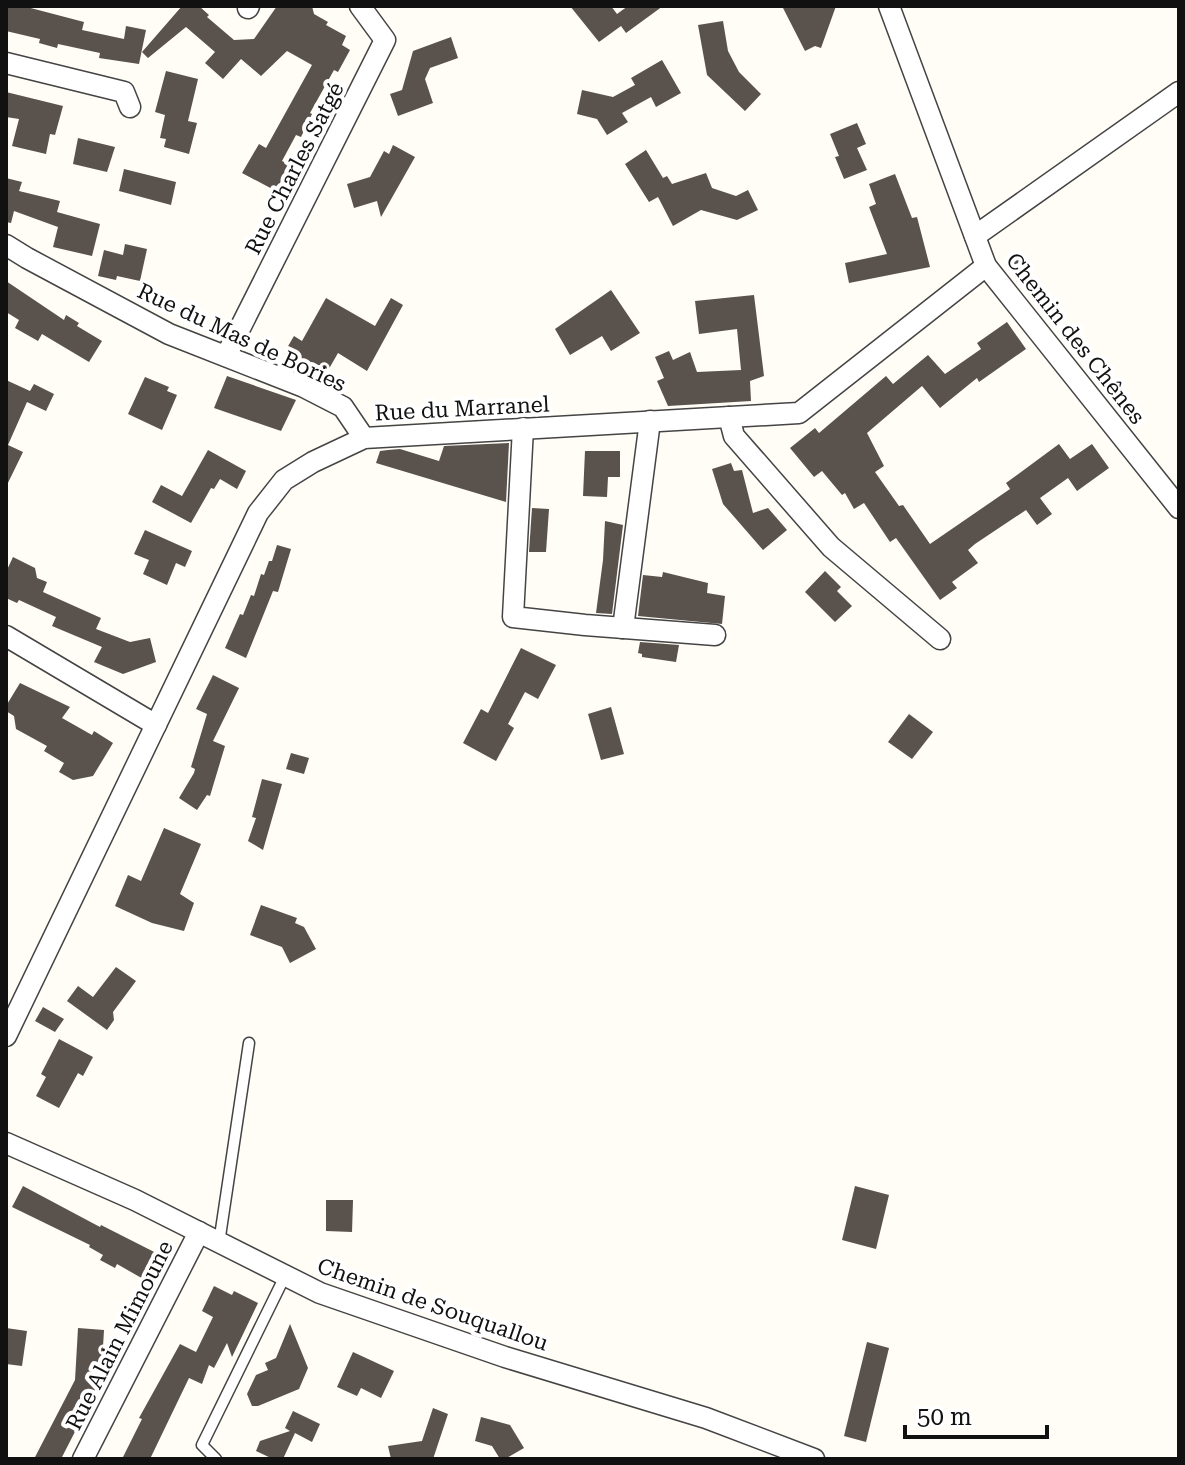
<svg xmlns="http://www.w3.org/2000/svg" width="1185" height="1465" viewBox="0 0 1185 1465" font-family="'Roboto Serif',serif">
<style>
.building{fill:#5a524d}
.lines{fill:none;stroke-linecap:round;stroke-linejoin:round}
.lane-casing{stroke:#444;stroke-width:13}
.street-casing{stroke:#444;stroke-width:23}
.lane{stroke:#fff;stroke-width:10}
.street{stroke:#fff;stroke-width:20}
.labels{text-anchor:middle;stroke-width:8;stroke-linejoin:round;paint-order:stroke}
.street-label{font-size:22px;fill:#111;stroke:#fff}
</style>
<rect width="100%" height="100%" fill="#fffdf5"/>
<g class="building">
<polygon points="6,6 23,6 84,22 82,30 124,39 126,26 146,30 139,64 99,58 100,53 58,44 57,48 39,43 40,39 6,31"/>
<polygon points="182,6 199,6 209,15 207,17 234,40 254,39 277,6 312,6 314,14 328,22 326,25 346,36 342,45 350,50 338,72 334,70 310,113 312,114 301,137 296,135 282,161 290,165 276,191 242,173 259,144 266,148 312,65 287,51 261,76 241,59 223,79 205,63 215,52 186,27 148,58 142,52"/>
<polygon points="570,6 611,6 617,14 628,6 663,6 626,33 621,26 599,42"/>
<polygon points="782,6 836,6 821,48 815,46 805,51"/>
<polygon points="723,21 728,51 739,72 761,94 745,111 707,75 698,25"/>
<polygon points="451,37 458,58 430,68 425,79 433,103 398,116 390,94 402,90 413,51"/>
<polygon points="662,60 681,93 656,107 651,97 622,113 628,122 607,135 597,119 577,114 582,90 613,97 635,85 631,78"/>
<polygon points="166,71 198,79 188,121 197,123 189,154 164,147 166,139 160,138 165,115 155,112"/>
<polygon points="6,92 63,106 55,135 50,134 46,154 12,146 19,119 6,117"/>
<polygon points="857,123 866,144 857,148 867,170 844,179 835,157 839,156 830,134"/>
<polygon points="78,138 115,147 107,172 73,164"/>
<polygon points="393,145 415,157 381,217 377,201 354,208 347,184 370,177 384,151 389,154"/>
<polygon points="646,150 663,178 667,176 672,184 706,173 712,188 736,196 748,190 758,210 737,220 701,210 673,226 658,197 649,202 625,164"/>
<polygon points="124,169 176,182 171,205 119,191"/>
<polygon points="895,174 912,218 917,217 930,267 849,283 845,263 887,254 869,207 876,204 869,184"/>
<polygon points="6,178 22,182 19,191 60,201 57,212 100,224 92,256 53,247 58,227 14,211 11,223 6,222"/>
<polygon points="125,244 147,249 140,281 117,276 116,280 98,276 104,250 123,255"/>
<polygon points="1022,257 1031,275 1017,282 1008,264"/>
<polygon points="6,281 64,320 66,315 79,323 77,326 102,341 89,362 42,334 38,341 15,328 19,320 6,312"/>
<polygon points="611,290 640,333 611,351 602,336 570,355 555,329"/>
<polygon points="754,295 764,376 750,381 751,401 668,406 657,381 664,378 655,357 669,351 673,360 690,352 697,372 741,370 737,329 699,334 695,301"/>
<polygon points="326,298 375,326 391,298 403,305 367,371 338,353 322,381 292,368 297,360 284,353 294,336 302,341"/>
<polygon points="1007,322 1026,349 979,382 977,378 940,408 922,386 867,433 884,466 875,472 899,506 903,505 930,544 1010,489 1006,483 1059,444 1070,459 1092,444 1109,468 1077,491 1068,478 1040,498 1052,514 1037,525 1026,510 975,544 968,550 978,563 952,582 957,588 940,600 896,538 890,542 864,503 854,509 845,493 842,495 822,471 814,477 790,448 815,428 819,433 886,376 893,384 928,355 945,374 981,349 977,343"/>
<polygon points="227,376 296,400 281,431 214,408"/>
<polygon points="145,377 169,387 167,391 177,395 162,430 128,414"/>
<polygon points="6,380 30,391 34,384 54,394 46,411 27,402 8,445 23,452 6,487"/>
<polygon points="509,443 506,502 376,463 380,451 388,450 400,449 439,461 444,446"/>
<polygon points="208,450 246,471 237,489 220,479 214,489 211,488 191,523 152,502 161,485 182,496"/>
<polygon points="585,451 620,451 620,477 608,477 607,497 583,496"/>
<polygon points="731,463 734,471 742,470 753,513 768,508 787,530 763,550 723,504 712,469"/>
<polygon points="532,508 549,509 546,552 529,552"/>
<polygon points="605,521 623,525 612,614 596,613 603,560"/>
<polygon points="145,530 192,551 185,567 176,563 167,585 143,574 149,560 134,554"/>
<polygon points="277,545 291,549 278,592 273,591 246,658 225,648 240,614 243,615 251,595 254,596 261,574 264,575 269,561 272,561"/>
<polygon points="13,557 35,568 37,578 47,582 43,592 101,618 96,629 130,642 150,638 156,662 123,674 94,662 102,647 52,626 56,617 19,600 17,603 6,598 6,572"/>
<polygon points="825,571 841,587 837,591 852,606 835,622 805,592"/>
<polygon points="663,572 708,583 707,593 725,596 722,624 638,616 643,575 662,577"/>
<polygon points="640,642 679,645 676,662 642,657 642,654 638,653"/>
<polygon points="521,648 556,665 538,699 525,692 508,724 514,728 496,761 463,743 481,709 488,713"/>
<polygon points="213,675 239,688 213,741 225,746 210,796 207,795 197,810 179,798 194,773 195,769 191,767 207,714 196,709"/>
<polygon points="20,683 70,707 62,718 92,735 94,731 113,743 93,776 73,780 59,772 64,763 44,751 47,746 16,729 14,716 6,711 6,706"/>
<polygon points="611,707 624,754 601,760 588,714"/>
<polygon points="909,714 933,732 912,759 888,742"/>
<polygon points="291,753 309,758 304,774 286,769"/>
<polygon points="262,779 282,784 263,850 248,841 256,818 252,817"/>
<polygon points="164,828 201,844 180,894 194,903 184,931 152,923 115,906 128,875 141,881"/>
<polygon points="261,905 297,918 295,923 304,927 316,949 290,963 282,947 250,935"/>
<polygon points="116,967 136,981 113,1012 114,1020 107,1030 67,1001 78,986 93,997"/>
<polygon points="43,1007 64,1019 55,1032 35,1021"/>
<polygon points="59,1039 93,1057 83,1076 78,1073 59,1108 36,1096 46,1077 41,1074"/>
<polygon points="23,1186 100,1227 101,1225 170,1260 161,1278 149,1272 145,1280 117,1264 115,1268 100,1260 103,1255 89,1247 90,1245 12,1207"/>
<polygon points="855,1186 889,1195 876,1249 842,1240"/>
<polygon points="326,1200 353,1200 352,1232 326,1231"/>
<polygon points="214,1286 232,1295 234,1291 258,1303 232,1357 227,1343 214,1368 209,1365 202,1384 189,1378 150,1459 122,1459 142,1419 139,1418 180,1344 196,1352 213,1317 202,1311"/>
<polygon points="290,1324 308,1368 299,1389 258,1406 252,1406 247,1394 256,1375 268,1370 265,1363 276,1358"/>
<polygon points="6,1328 27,1331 22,1366 6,1364"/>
<polygon points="78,1328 104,1330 101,1381 61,1459 34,1459 75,1380"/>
<polygon points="867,1342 889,1348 866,1442 844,1436"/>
<polygon points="353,1352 394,1371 381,1398 361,1388 357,1396 337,1387"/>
<polygon points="433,1408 448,1414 433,1459 391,1459 388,1446 422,1441"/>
<polygon points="293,1411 320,1424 312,1442 295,1433 283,1459 273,1459 256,1451 260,1441 290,1431 285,1428"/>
<polygon points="481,1417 510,1425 524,1448 505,1459 500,1459 492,1446 475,1441"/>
</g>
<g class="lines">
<defs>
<g id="lane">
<polyline points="219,1243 249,1043"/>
<polyline points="216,1459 202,1445 285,1276"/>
</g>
<g id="street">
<polyline points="889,6 986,266 1179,508"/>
<polyline points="248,8 249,6"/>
<polyline points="6,63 124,92 130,107"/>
<polyline points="975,236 1179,92"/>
<polyline points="6,245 27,258 169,334 304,387 343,407 364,438"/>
<polyline points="226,356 385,40 360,6"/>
<polyline points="729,417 734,436 831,547 940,639"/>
<polyline points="523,428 513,617 585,625 715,635"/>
<polyline points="623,628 650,421"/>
<polyline points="6,636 156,725"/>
<polyline points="6,1036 258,513 284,480 313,462 364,438 799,413 986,266"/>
<polyline points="6,1143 135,1200 320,1293 505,1357 706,1418 814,1459"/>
<polyline points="83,1459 199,1232"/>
</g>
</defs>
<use href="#lane" class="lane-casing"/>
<use href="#street" class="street-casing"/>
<use href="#lane" class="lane"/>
<use href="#street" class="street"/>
</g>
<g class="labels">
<g class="street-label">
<text transform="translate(294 168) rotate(-63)" y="8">Rue Charles Satgé</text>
<text transform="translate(242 337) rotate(25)" y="8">Rue du Mas de Bories</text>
<text transform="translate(1076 338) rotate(52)" y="8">Chemin des Chênes</text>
<text transform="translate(462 408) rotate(-3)" y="8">Rue du Marranel</text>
<text transform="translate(433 1304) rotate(19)" y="8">Chemin de Souquallou</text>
<text transform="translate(119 1335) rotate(-63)" y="8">Rue Alain Mimoune</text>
</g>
</g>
<rect width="1185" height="1465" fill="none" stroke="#111111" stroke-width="16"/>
<path d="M905 1425v12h142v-12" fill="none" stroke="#111111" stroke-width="4"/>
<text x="917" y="1425" font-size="24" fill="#111111" stroke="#ffffff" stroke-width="6" paint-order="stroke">50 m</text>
</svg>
